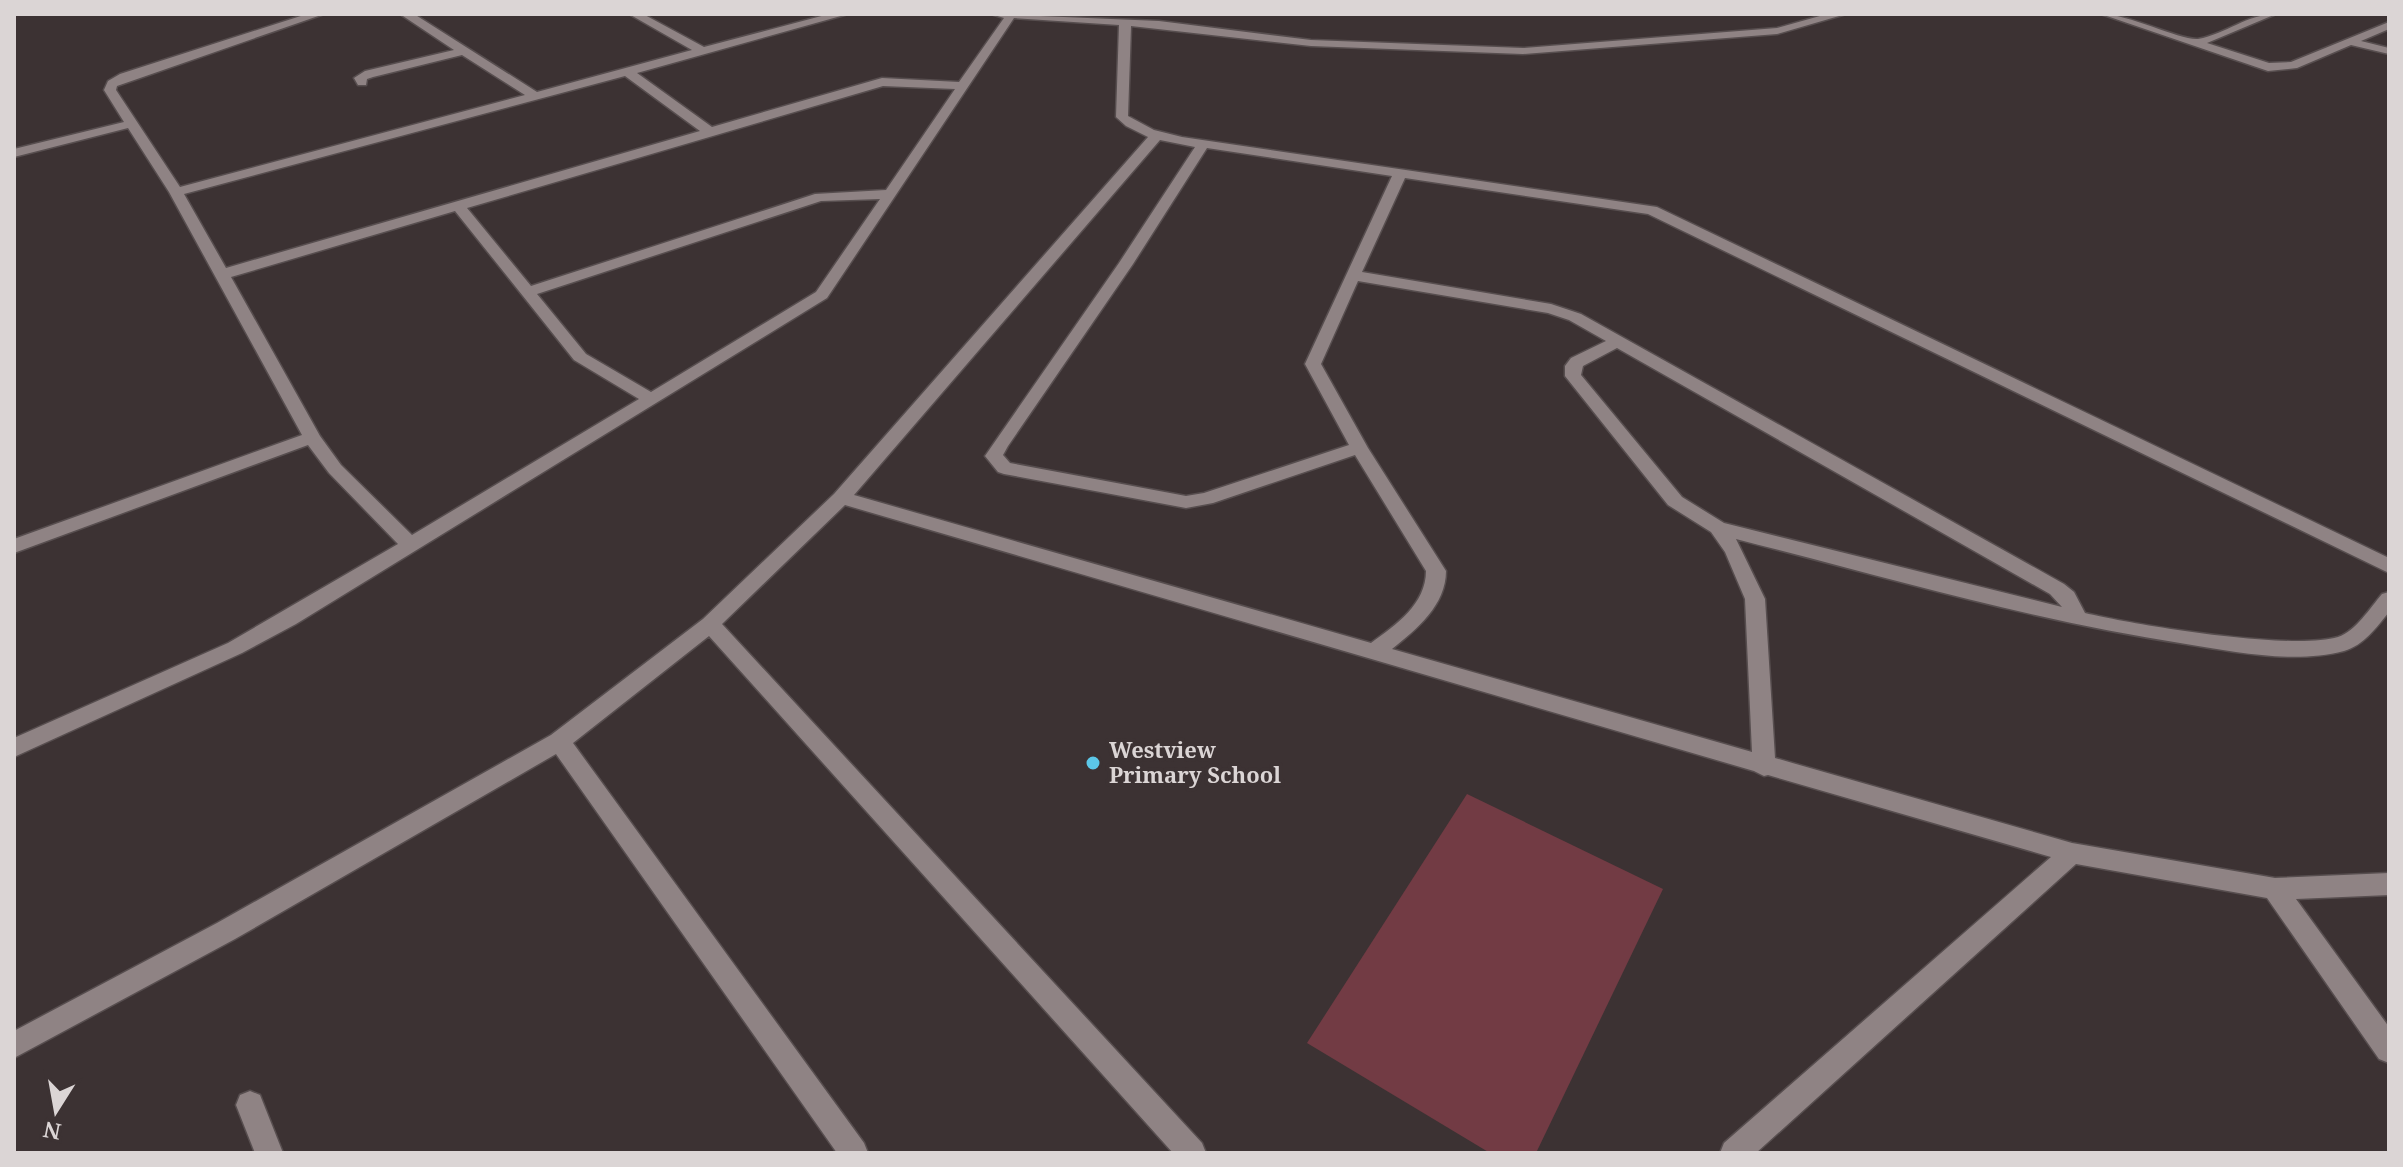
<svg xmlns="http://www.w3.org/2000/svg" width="2403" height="1167" viewBox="0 0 2403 1167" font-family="'Noto Serif',serif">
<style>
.green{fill:#723b44}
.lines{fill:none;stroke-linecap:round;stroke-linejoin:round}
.minor-casing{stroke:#574e4f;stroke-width:3}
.minor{fill:#8f8384;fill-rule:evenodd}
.poi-dot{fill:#5cc7e8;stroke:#3c3233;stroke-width:3}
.labels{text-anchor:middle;stroke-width:8;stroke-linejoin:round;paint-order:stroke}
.poi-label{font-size:22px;font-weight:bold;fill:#dbd5d5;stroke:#3c3233;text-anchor:start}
</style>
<rect width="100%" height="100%" fill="#3c3233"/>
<polygon class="green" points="1467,794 1663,889 1536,1153 1490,1153 1307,1043"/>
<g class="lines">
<defs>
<g id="minor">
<path d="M307,14H324L117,86L116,90L180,187L525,95L462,55L373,77L367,79L366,85H358L354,78L365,71L454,50L400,14H414L537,92L692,50L629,14H643L704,47L829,14H848L637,73L712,127L882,78L959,82L1004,18L991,14L1159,21L1311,40L1523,48L1777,28L1827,14H1846L1777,34L1523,54L1311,46L1131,26L1128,116L1154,130L1182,137L1657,207L2389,558V573L1648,214L1405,178L1362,272L1551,304L1581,314L2064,584L2074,592L2085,613C2136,625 2291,651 2338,637C2356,631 2370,608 2382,594L2389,592V612C2376,628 2364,645 2344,651C2294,664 2235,652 2186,644C2034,621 1885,577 1736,539L1765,599L1775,758L2072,843L2275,878L2389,873V895L2296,899L2389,1027V1063L2379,1059L2267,898L2076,864L1756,1153H1720L1724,1143L2051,857L1768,775L1764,776L1754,771L845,505L722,624L1202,1143L1206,1153H1173L709,636L573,743L864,1143L868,1153H837L556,754L235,939L14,1058V1031L217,923L551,735L703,619L834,494L1148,137L1126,126L1116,117L1119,25L1014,18L827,298L296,624L242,653L14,757V738L228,643L398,544L329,473L308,445L14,553V539L302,435L169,192L128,128L14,157V149L124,122L104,90L108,81L120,74ZM625,76L700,131L226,268L184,194ZM883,86L955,89L886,190L815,194L531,286L467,208ZM1160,140L1195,147L1119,263L985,456L998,472L1004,474L1186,508L1213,503L1355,455L1426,571C1426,604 1396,625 1371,643L854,495ZM1207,148L1392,176L1305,364L1349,445L1204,493L1186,496L1010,463L1003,455L1008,446L1133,264ZM880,199L816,292L651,392L586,354L537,294L821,201ZM455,211L574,360L639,399L412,535L341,465L320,436L231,277ZM1358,281L1548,313L1569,320L1606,341L1571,358L1565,366V376L1668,505L1711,532L1725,552L1745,599L1752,752L1392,649C1417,629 1446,605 1446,571L1368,448L1321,364ZM1617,348L2050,594L2062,607L1724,523L1682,497L1581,375L1583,366Z"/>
<path d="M2101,14C2129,14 2182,41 2198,39C2226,34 2247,14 2276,14L2207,43L2269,63L2291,62L2389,22V29L2361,41L2389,48V54L2351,45L2297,68L2268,71Z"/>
<polygon points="250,1091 260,1095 283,1153 255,1153 236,1105 240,1095"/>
</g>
</defs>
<use href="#minor" class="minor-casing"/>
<use href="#minor" class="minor"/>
</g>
<circle class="poi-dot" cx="1093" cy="763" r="8"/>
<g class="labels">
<g class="poi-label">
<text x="1109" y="758">Westview<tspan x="1109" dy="25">Primary School</tspan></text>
</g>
</g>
<rect width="2403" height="1167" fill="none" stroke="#dbd5d5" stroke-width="32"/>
<g transform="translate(56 1111) rotate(191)" stroke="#3c3233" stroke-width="6" paint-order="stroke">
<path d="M0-6L14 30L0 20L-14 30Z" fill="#dbd5d5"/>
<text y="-12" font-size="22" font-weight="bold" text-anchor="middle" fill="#dbd5d5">N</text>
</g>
</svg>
